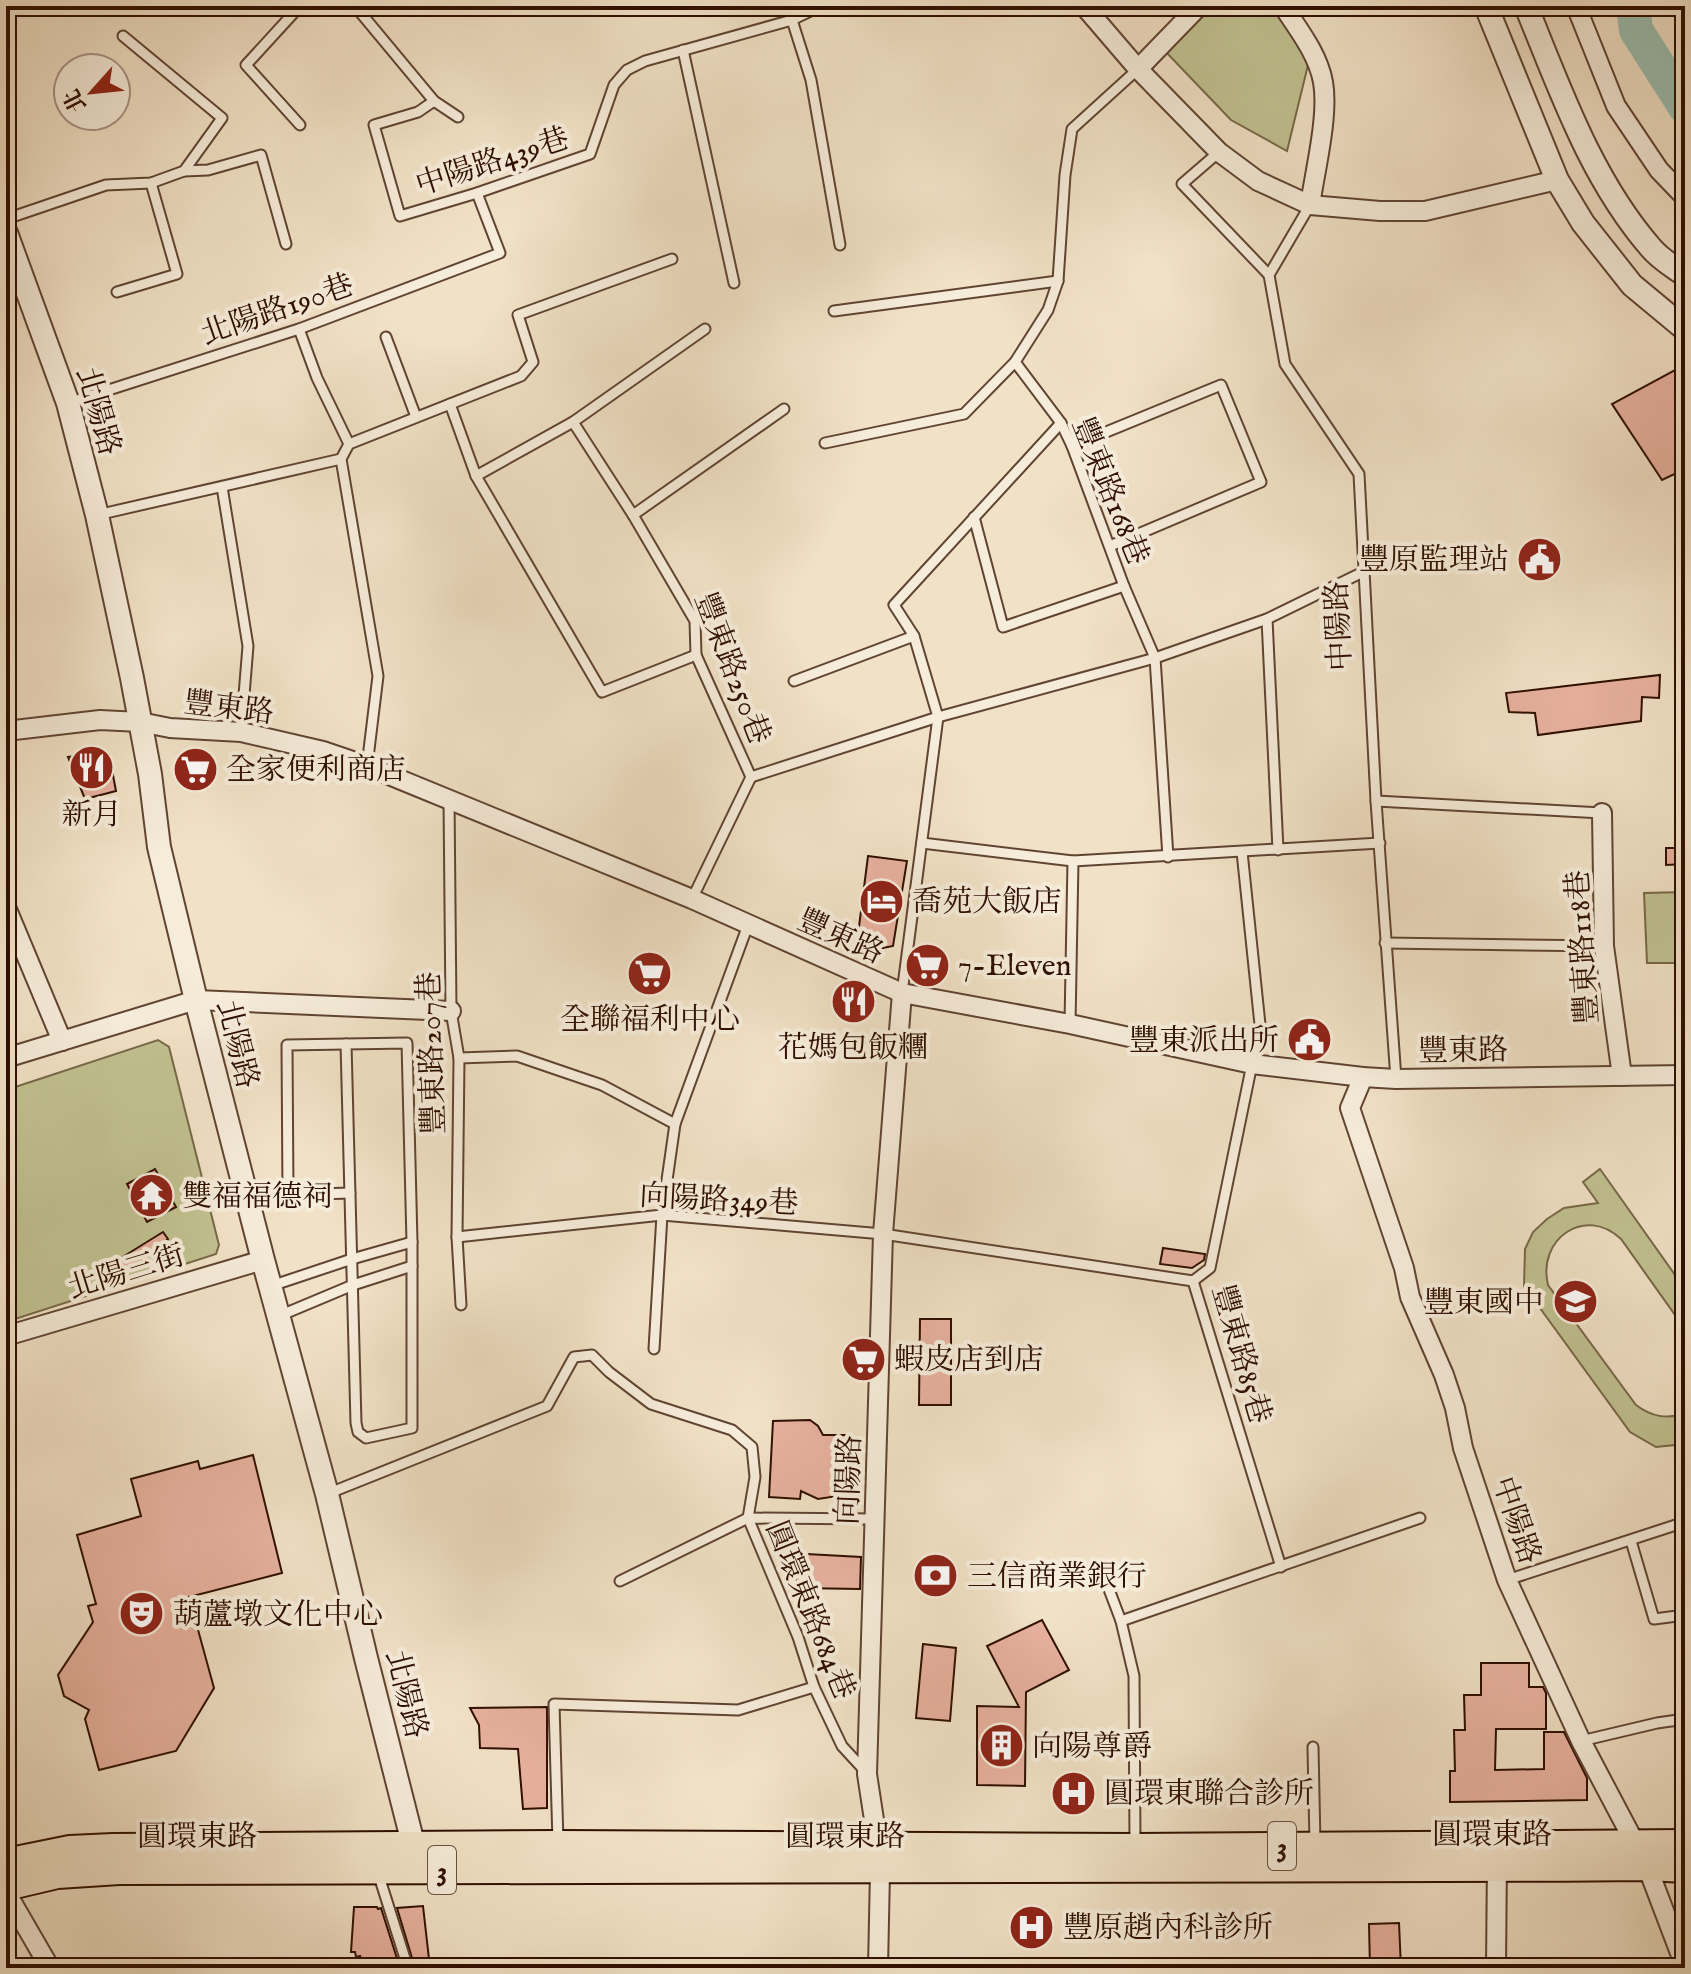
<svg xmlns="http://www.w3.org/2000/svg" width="1691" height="1974" viewBox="0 0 1691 1974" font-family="'IM FELL English','Noto Serif TC',serif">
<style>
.green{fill:#c1c191;stroke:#786848;stroke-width:2}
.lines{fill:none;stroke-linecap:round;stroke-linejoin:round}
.river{stroke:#9bbeb0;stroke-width:34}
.building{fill:#e7b19e;stroke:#2f0f00;stroke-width:2}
.service-casing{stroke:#604432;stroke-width:13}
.minor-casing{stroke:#604432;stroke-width:22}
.tertiary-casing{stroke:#604432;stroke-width:26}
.primary-casing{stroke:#2f0f00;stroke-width:32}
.service{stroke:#f6ecda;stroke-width:9}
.minor{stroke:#f6ecda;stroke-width:18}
.tertiary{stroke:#f6ecda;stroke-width:22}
.primary{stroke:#f1e1c6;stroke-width:28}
.labels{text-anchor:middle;stroke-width:8;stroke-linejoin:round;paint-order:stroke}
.shield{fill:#f6ecda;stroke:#6b5141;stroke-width:2}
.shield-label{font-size:28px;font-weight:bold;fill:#2f0f00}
.street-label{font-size:30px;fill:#2f0f00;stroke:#f6ecda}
.poi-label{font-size:30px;fill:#2f0f00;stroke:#f6ecda;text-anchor:start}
</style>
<rect width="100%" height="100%" fill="#f1e1c6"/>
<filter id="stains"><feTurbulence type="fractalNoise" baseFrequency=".0025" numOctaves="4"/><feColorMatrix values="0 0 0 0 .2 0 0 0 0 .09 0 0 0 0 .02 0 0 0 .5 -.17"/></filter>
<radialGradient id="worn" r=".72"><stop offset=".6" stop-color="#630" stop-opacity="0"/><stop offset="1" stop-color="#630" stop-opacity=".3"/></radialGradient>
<g class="green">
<polygon points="1203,6 1275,6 1309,61 1287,151 1231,120 1163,49"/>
<polygon points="1685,892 1685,963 1647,963 1644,893"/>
<polygon points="158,1040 169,1047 219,1245 216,1254 6,1322 6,1090"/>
<path d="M1600,1169L1685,1289V1329L1621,1239C1585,1205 1537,1239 1548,1285L1636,1405C1652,1417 1666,1419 1685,1414V1444L1656,1447L1630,1432L1524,1286L1525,1249L1533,1232L1547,1219L1564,1208L1598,1203L1583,1182Z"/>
</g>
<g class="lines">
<polyline class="river" points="1633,6 1636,30 1685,107"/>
</g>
<g class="building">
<polygon points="1675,370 1685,374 1685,469 1662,480 1612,404"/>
<polygon points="1660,675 1659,698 1642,697 1641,721 1538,735 1535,713 1509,712 1506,693"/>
<polygon points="109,754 116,791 85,799 68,757"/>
<polygon points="1666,848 1685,848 1685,864 1666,865"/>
<polygon points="868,856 907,861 893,946 878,949 857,942"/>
<polygon points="155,1169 176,1207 147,1222 127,1184"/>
<polygon points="163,1232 168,1239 139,1264 103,1277 100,1271"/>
<polygon points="1163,1248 1205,1254 1204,1260 1192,1268 1160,1264"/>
<polygon points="920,1319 951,1319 951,1405 919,1405"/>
<polygon points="810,1420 818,1426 823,1435 849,1435 844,1495 818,1499 801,1491 800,1499 769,1497 773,1421"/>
<polygon points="253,1455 282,1573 189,1597 214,1688 176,1751 99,1770 85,1719 89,1710 64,1696 58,1675 93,1622 88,1606 96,1604 77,1535 141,1516 131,1479 198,1461 200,1469"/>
<polygon points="788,1553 861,1557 860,1589 798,1588"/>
<polygon points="1042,1620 1069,1670 1026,1692 1025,1786 977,1785 977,1706 1019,1707 987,1646"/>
<polygon points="923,1644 956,1648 950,1721 916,1718"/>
<polygon points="1481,1663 1529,1663 1529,1687 1543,1687 1546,1693 1546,1729 1496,1729 1495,1770 1544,1769 1544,1732 1564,1732 1587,1778 1587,1800 1450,1802 1450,1771 1455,1771 1454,1730 1465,1730 1464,1695 1481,1695"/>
<polygon points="547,1707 547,1808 523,1809 518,1749 480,1748 479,1725 470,1708"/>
<polygon points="423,1906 430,1968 415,1968 397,1908"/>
<polygon points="354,1907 377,1907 378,1909 381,1908 400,1968 365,1968 360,1956 356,1957 355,1952 351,1952"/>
<polygon points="1399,1923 1401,1968 1370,1968 1369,1924"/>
</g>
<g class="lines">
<defs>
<g id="service">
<polyline points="300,6 246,65 300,125"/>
<polyline points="355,6 434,101 458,117"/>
<polyline points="792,20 811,80 840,245"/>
<polyline points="683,50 734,283"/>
<polyline points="434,101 418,112 374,125 400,216 477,193 590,154 614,85 627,70 645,61 792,20 821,6"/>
<polyline points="1219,152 1182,184 1269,275"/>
<polyline points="184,171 208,170 261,155 286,244"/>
<polyline points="1310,205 1269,275 1285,364 1359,474 1376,801 1396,1079"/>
<polyline points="6,219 106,185 151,183 184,171 222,118 123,36"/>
<polyline points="117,292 177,274 151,183"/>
<polyline points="834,311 1058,281"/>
<polyline points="299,329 317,378 349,444"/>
<polyline points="386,337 416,417"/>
<polyline points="1015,362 1061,423 1072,446 1124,586 1155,658 1168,857"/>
<polyline points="68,403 299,329 500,253 477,193"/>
<polyline points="450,404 476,476 602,692 696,655"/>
<polyline points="573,422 633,515 695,621 696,655 751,777 692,899"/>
<polyline points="825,443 964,414 1015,362 1048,310 1058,281 1065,175 1072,129 1138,69"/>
<polyline points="1072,446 1221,385 1261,482 1110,546"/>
<polyline points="341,459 378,676 367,766"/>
<polyline points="476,476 573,422 705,329"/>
<polyline points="222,487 248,646 241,732"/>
<polyline points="97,515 341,459 349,444 521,376 533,362 518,315 672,259"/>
<polyline points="633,515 784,409"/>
<polyline points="974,517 1003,627 1124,586"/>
<polyline points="1267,619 1278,850"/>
<polyline points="794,681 914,636"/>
<polyline points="751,777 938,717 1155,658 1267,619 1363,572"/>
<polyline points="449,799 451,1011 459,1058 457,1237 461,1305"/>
<polyline points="1376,801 1602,813"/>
<polyline points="922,843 1073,861 1380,843"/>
<polyline points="1385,943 1604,946"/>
<polyline points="902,993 938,717 914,636 894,605 1061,423"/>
<polyline points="1070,1024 1073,861"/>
<polygon points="407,1043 412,1242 412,1428 366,1438 358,1432 356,1423 346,1044"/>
<polyline points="346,1044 287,1045 288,1195 350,1193"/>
<polyline points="459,1058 517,1056 602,1085 675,1124"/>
<polyline points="457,1237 662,1215 883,1234 1193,1281"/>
<polyline points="1193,1281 1210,1268 1252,1064 1261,1034 1242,852"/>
<polyline points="1193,1281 1281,1567"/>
<polyline points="271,1286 352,1259 412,1242"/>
<polyline points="279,1316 353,1285 412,1266"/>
<polyline points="654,1349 662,1215 675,1124 748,925"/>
<polyline points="327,1494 547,1406 574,1357 592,1355 609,1372 651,1404 732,1430 752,1447 755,1477 748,1518 798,1637 814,1687 842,1746 865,1771"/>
<polyline points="1631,1541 1654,1619 1685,1615"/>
<polyline points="1102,1571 1121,1621 1134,1676 1135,1844"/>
<polyline points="1507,1580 1685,1522"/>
<polyline points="620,1581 748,1518 875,1519"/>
<polyline points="1121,1621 1420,1518"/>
<polyline points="1581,1741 1657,1723 1685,1719"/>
<polyline points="1313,1747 1315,1843"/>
<polyline points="558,1842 554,1704 738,1710 814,1687"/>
<polyline points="378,1873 408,1968"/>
</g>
<g id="minor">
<polyline points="1084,6 1138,69 1219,152 1258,181 1310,205 1380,211 1425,211 1557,180"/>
<path d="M1283,6C1298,29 1318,54 1323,82C1329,115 1315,171 1310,205"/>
<polyline points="1576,6 1616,106 1659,170 1685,197"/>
<polyline points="1138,69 1199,6"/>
<polyline points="6,731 100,720 140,722 170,728 241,732 323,751 367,766 692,899 902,993 1070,1024 1252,1064 1363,1077 1396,1079 1685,1075"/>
<polyline points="1602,813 1604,946 1622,1076"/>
<polyline points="6,907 62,1041"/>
<polyline points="6,1058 196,1000 451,1011"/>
<polyline points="1363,1077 1350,1108 1404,1268 1410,1297 1444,1375 1455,1408 1463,1448 1507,1580 1581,1741 1647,1866 1685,1966"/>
<polyline points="6,1336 263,1260"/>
<polyline points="6,1892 50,1968"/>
<polyline points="878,1968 880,1871 878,1846 867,1774 883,1234 902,993"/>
<polyline points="1496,1968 1497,1859"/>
</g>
<g id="tertiary">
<polyline points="1486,6 1557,180 1583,223 1632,285 1685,329"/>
<path d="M1526,6C1560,89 1591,179 1651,248C1660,259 1674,267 1685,275"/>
<polyline points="6,233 68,403 97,515 132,678 150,774 159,847 196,1000 263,1260 327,1494 366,1658 417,1859"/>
</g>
<g id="primary">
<polyline points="6,1863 70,1850 113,1848 558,1845 1135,1848 1685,1844"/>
<path d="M6,1886L57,1874L119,1870C629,1869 1138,1871 1647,1866L1685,1868"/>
</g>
</defs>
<use href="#service" class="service-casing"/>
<use href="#minor" class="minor-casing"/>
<use href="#tertiary" class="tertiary-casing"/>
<use href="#primary" class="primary-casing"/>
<use href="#service" class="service"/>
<use href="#minor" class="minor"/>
<use href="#tertiary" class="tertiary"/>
<use href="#primary" class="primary"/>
</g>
<defs>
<symbol id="civic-disc" viewBox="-11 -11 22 22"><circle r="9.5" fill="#8f2418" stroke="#f6ecda"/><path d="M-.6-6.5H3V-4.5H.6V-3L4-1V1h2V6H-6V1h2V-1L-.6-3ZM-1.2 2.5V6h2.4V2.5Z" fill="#fff"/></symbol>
<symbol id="restaurant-disc" viewBox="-11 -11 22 22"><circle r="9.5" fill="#8f2418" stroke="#f6ecda"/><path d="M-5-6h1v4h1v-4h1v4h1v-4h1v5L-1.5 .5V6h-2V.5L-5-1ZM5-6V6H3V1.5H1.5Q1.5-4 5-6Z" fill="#fff"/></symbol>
<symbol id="supermarket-disc" viewBox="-11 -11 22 22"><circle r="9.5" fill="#8f2418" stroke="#f6ecda"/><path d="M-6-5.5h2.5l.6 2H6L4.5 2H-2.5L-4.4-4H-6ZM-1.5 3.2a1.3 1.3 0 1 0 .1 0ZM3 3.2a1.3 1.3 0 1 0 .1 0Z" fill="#fff"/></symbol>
<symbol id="hotel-disc" viewBox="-11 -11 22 22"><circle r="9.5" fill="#8f2418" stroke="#f6ecda"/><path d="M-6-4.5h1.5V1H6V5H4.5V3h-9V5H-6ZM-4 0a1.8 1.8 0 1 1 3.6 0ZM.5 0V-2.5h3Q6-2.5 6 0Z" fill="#fff"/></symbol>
<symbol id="temple-disc" viewBox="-11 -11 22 22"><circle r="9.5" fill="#8f2418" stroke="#f6ecda"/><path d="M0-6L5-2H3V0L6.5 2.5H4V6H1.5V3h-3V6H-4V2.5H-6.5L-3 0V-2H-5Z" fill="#fff"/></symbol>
<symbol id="school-disc" viewBox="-11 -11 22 22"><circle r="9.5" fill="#8f2418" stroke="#f6ecda"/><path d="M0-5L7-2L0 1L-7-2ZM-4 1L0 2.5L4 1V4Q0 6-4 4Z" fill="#fff"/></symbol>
<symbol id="bank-disc" viewBox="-11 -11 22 22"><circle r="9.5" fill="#8f2418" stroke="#f6ecda"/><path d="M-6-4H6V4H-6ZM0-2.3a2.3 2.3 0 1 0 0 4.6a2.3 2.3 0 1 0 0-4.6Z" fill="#fff"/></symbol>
<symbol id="theatre-disc" viewBox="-11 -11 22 22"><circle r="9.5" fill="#8f2418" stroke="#f6ecda"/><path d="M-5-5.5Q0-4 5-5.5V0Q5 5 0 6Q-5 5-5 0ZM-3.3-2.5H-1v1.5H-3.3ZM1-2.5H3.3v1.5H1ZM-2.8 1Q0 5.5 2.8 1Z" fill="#fff"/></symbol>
<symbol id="building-disc" viewBox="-11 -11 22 22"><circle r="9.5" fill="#8f2418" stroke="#f6ecda"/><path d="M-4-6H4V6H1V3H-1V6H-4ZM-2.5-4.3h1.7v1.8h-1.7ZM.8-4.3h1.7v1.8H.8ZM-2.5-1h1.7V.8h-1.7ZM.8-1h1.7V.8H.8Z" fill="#fff"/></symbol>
<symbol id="hospital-disc" viewBox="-11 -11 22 22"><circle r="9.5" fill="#8f2418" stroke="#f6ecda"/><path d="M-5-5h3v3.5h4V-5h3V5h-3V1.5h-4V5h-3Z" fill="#fff"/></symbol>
</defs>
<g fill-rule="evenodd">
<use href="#civic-disc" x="1514" y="534" width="51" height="51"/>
<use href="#restaurant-disc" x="66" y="742" width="51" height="51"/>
<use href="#supermarket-disc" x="170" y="744" width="51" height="51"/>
<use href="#hotel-disc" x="856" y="876" width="51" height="51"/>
<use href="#supermarket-disc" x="902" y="940" width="51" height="51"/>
<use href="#supermarket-disc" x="624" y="948" width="51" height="51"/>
<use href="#restaurant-disc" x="828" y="976" width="51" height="51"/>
<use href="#civic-disc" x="1284" y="1014" width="51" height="51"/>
<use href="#temple-disc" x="126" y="1170" width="51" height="51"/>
<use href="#school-disc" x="1550" y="1276" width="51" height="51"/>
<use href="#supermarket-disc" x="838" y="1334" width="51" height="51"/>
<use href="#bank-disc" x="910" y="1550" width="51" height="51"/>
<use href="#theatre-disc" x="116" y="1588" width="51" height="51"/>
<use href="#building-disc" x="976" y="1720" width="51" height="51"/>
<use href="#hospital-disc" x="1048" y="1768" width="51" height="51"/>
<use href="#hospital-disc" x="1006" y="1902" width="51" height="51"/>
</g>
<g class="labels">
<g class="shield">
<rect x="1268" y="1822" width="28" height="48" rx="6"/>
<rect x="428" y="1846" width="28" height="48" rx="6"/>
</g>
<g class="shield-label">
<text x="1282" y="1856">3</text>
<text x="442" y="1880">3</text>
</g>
<g class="street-label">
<text transform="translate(492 161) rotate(-18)" y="10">中陽路439巷</text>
<text transform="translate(277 309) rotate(-19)" y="10">北陽路190巷</text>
<text transform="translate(99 411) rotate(74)" y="10">北陽路</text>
<text transform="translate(1111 491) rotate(68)" y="10">豐東路168巷</text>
<text transform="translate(1338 626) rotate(-93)" y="10">中陽路</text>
<text transform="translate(733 668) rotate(69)" y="10">豐東路250巷</text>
<text transform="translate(229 707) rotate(7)" y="10">豐東路</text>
<text transform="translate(841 936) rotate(24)" y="10">豐東路</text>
<text transform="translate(1582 947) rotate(-94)" y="10">豐東路118巷</text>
<text transform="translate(238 1044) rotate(76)" y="10">北陽路</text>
<text transform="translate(1463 1050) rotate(-1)" y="10">豐東路</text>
<text transform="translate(431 1053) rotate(-92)" y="10">豐東路207巷</text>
<text transform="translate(719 1199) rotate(3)" y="10">向陽路349巷</text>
<text transform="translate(126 1271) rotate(-17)" y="10">北陽三街</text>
<text transform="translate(1242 1354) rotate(74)" y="10">豐東路85巷</text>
<text transform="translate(848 1480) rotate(-88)" y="10">向陽路</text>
<text transform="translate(1517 1520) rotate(71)" y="10">中陽路</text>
<text transform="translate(811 1610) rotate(68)" y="10">圓環東路684巷</text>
<text transform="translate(407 1694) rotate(76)" y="10">北陽路</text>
<text x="1492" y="1844">圓環東路</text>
<text x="197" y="1846">圓環東路</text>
<text x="845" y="1846">圓環東路</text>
</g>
<g class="poi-label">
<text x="1509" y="569" text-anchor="end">豐原監理站</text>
<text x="226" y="779">全家便利商店</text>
<text x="92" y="824" text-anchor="middle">新月</text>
<text x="912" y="911">喬苑大飯店</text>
<text x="958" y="975">7-Eleven</text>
<text x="650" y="1029" text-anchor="middle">全聯福利中心</text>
<text x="1279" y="1050" text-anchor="end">豐東派出所</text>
<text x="853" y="1057" text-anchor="middle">花媽包飯糰</text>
<text x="182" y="1206">雙福福德祠</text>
<text x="1544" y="1312" text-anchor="end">豐東國中</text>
<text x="894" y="1369">蝦皮店到店</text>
<text x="967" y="1586">三信商業銀行</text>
<text x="173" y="1624">葫蘆墩文化中心</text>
<text x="1032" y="1756">向陽尊爵</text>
<text x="1104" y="1803">圓環東聯合診所</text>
<text x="1063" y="1937">豐原趙內科診所</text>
</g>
</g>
<rect width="1691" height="1974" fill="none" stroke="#f1e1c6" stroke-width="32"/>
<rect x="8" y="8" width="1675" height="1958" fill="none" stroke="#2f0f00" stroke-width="4"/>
<rect x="16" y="16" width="1659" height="1942" fill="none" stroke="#2f0f00" stroke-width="2"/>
<g transform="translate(92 92) rotate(243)"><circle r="38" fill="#f6ecda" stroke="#a69483" stroke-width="2"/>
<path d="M0-6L14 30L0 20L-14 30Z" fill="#8f2418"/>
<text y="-12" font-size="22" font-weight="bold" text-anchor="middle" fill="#2f0f00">北</text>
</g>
<rect width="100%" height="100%" filter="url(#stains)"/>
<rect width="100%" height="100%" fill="url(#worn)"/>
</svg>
